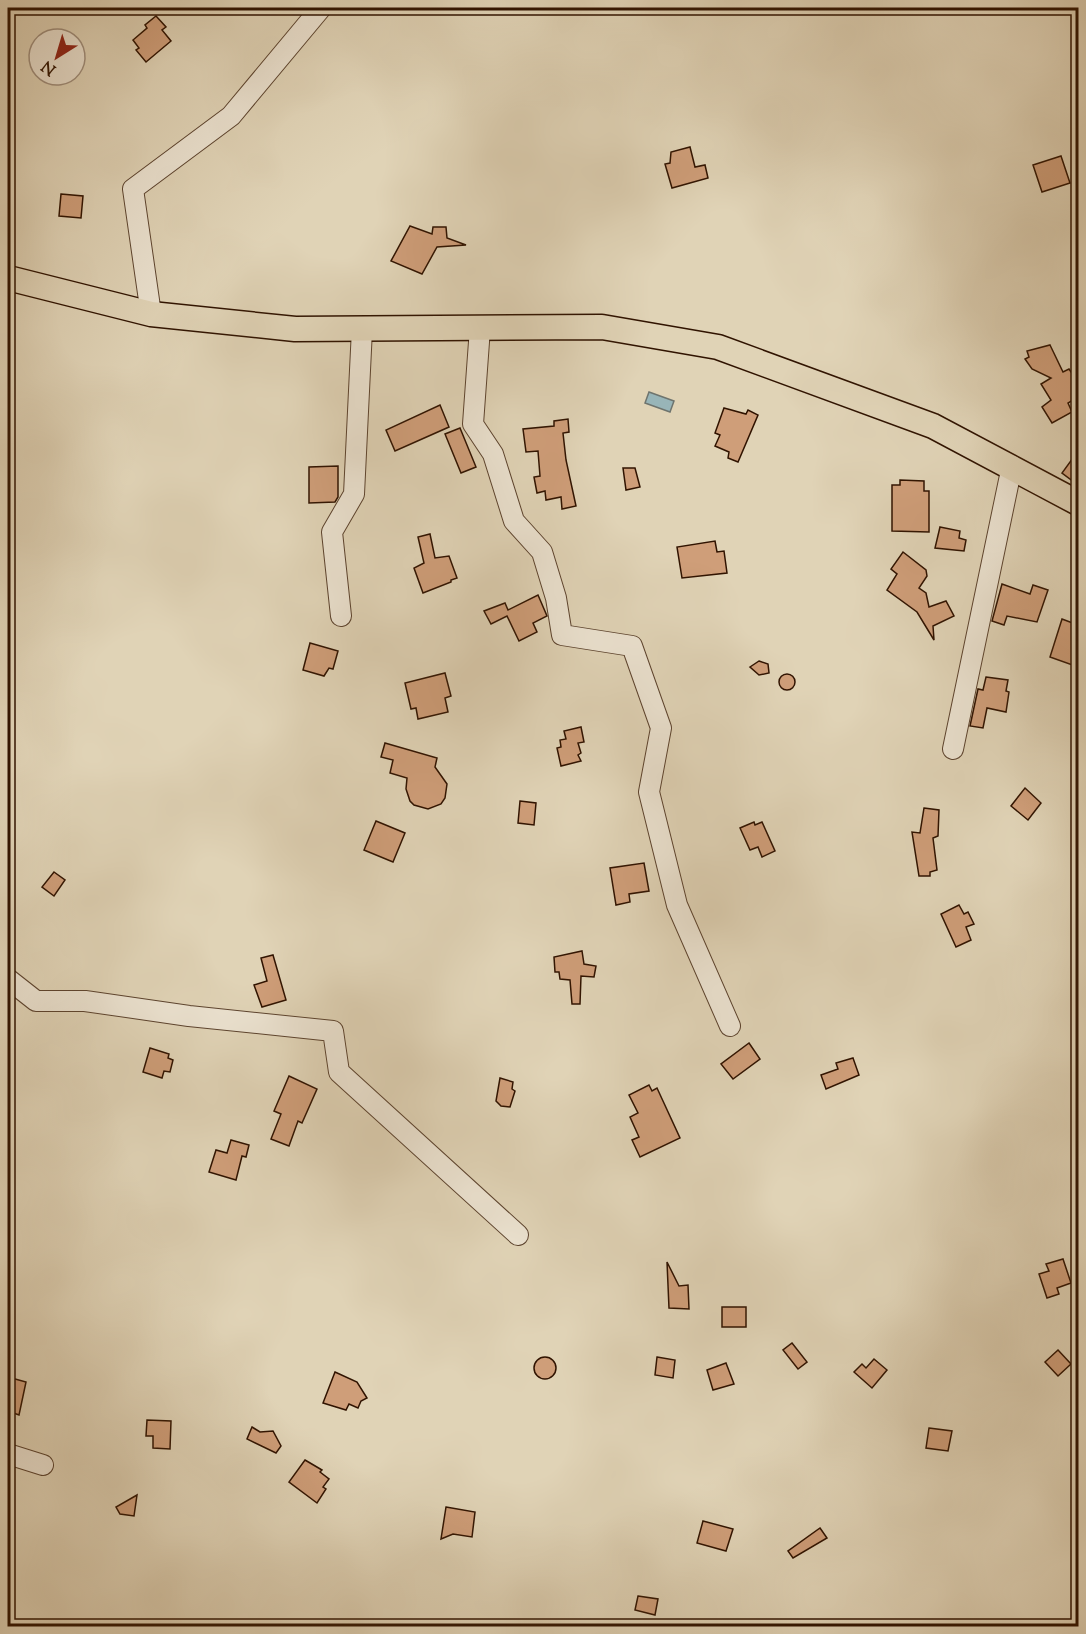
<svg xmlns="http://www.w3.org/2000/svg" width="1086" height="1634" viewBox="0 0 1086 1634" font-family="'Sorts Mill Goudy',serif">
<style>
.water{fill:#98b5b8;stroke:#6e746e;stroke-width:1.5}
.building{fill:#cf9e79;stroke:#301300;stroke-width:1.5}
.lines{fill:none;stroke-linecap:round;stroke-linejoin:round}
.minor-casing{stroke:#5c432e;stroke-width:22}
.major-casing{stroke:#301300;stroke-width:27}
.minor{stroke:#ebe2d0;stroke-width:20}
.major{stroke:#e0d3b6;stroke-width:24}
</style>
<rect width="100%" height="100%" fill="#e0d3b6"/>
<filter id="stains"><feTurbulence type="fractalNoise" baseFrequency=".00333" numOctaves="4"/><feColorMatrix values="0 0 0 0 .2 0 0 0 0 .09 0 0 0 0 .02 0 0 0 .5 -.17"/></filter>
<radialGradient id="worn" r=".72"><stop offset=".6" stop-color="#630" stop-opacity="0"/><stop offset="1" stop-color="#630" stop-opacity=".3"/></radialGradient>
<polygon class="water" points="649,392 674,401 670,412 645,403"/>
<g class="building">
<polygon points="156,16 166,27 162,30 171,41 146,62 136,50 139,48 133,40 147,28 145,25"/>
<polygon points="690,147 695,167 705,165 708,178 672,188 665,164 670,163 671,152"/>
<polygon points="1061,156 1070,183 1042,192 1033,165"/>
<polygon points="61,194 83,196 81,218 59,216"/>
<polygon points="410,226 432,234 433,227 446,227 447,238 466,245 437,247 422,274 391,261"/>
<polygon points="1050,345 1063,372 1069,369 1078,382 1078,397 1068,403 1072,412 1052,423 1042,407 1051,400 1041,384 1051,378 1032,369 1025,359 1029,357 1027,351"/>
<polygon points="440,405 449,427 395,451 386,430"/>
<polygon points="724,408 746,414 748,410 758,415 738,462 728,458 729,452 715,446 720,435 715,433"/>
<polygon points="568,419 569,432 563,433 566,460 576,506 562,509 561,497 546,500 545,491 537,493 534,477 540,476 538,451 526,452 523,429 554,426 554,421"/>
<polygon points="460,428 476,467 461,473 445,434"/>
<polygon points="1078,451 1078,485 1062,473"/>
<polygon points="338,466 338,497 335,502 309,503 309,467"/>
<polygon points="623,468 635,468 640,487 626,490"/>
<polygon points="900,480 924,481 924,491 929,491 929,532 892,531 892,485 900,485"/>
<polygon points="940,527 960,531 959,538 966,540 964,551 935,548"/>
<polygon points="430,534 435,558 449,556 457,578 451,580 451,582 423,593 414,568 424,563 418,537"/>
<polygon points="715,541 717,552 724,551 727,573 682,578 677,547"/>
<polygon points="903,552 926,570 927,576 919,588 926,593 929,607 946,601 954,616 933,626 934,640 917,612 887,590 897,574 891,569"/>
<polygon points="1002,584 1030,594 1033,585 1048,590 1037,622 1007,616 1004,625 992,621"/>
<polygon points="538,595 547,616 533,623 537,632 519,641 507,616 491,624 484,611 505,603 508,610"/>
<polygon points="1062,619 1078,625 1078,667 1050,657"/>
<polygon points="310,643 338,651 333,669 329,668 324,676 303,670"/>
<polygon points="759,661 768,664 769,673 759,675 750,667"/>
<polygon points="445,673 451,696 445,698 448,712 418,719 416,708 411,709 405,683"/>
<circle cx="787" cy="682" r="8"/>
<polygon points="986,677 1008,680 1006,691 1009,692 1006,712 987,708 983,728 970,726 978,689 983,690"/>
<polygon points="581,727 584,742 578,743 581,753 578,755 581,761 561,766 557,748 561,747 560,740 566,739 564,731"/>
<polygon points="385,743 437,758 435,767 447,784 445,798 441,804 428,809 414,805 410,801 406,789 407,778 390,773 393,760 381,757"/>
<polygon points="1025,788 1041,803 1028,820 1011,806"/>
<polygon points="520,801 536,803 534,825 518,823"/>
<polygon points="924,808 939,810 938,836 933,838 937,870 930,872 930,876 919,876 912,832 920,833"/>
<polygon points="376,821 405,833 393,862 364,850"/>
<polygon points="754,822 755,825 762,822 775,851 762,857 758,847 750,850 740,828"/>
<polygon points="644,863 649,891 629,894 630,902 616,905 610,868"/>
<polygon points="54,872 65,880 54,896 42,887"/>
<polygon points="959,905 964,914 968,912 974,924 966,927 971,940 956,947 941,914"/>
<polygon points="582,951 584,964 596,966 594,977 581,976 580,1004 572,1004 570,980 560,979 559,972 555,972 554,957"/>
<polygon points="273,955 286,1000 262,1007 254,985 267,981 261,958"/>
<polygon points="749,1043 760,1059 733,1079 721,1064"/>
<polygon points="150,1048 169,1054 168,1058 173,1060 170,1072 164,1071 162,1078 143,1072"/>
<polygon points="853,1058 859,1075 826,1089 821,1075 838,1069 836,1063"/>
<polygon points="289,1076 317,1089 302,1123 298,1121 289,1146 271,1139 281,1114 274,1111"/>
<polygon points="500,1078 513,1082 512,1089 515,1091 510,1107 501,1106 496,1101"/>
<polygon points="649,1085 652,1091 657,1088 680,1138 640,1157 632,1140 639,1137 630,1117 638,1113 629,1095"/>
<polygon points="231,1140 249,1145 246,1157 242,1156 236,1180 209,1172 216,1150 227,1153"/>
<polygon points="1063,1259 1071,1283 1057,1288 1059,1294 1047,1298 1039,1274 1049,1271 1046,1264"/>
<polygon points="667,1262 679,1286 688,1285 689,1309 669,1308"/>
<rect x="722" y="1307" width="24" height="20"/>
<polygon points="792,1343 807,1362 798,1369 783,1350"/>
<polygon points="1058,1350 1071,1364 1058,1376 1045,1362"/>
<polygon points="657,1357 675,1360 673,1378 655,1375"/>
<circle cx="545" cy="1368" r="11"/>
<polygon points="874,1359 887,1370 872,1388 854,1372 862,1364 866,1368"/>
<polygon points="726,1363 734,1384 713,1390 707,1370"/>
<polygon points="335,1372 357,1382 367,1398 361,1401 358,1408 349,1404 346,1410 323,1403"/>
<polygon points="8,1377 26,1382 19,1415 8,1411"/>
<polygon points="147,1420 171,1421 170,1449 153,1448 153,1436 146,1436"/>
<polygon points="252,1427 260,1432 273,1431 281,1446 276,1453 247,1439"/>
<polygon points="929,1428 952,1431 948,1451 926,1448"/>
<polygon points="305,1460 322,1470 320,1472 329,1479 323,1487 326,1489 317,1503 289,1482"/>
<polygon points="137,1495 134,1516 120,1514 116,1507"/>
<polygon points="446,1507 475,1512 472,1537 453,1534 441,1539"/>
<polygon points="703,1521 733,1529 726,1551 697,1543"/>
<polygon points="820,1528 827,1538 793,1558 788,1551"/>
<polygon points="638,1596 658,1599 655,1615 635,1610"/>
</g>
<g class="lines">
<defs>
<g id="minor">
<polyline points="151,314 133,189 231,116 321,8"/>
<polyline points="480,328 473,424 493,454 514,521 542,552 556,598 562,635 632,646 661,728 649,792 677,905 730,1026"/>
<polyline points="341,616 332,532 354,494 362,329"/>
<polyline points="953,749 1012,466"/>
<polyline points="8,979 36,1001 85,1001 189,1016 333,1031 339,1072 518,1235"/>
<polyline points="8,1454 43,1465"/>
</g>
<polyline id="major" points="8,278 151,314 295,329 602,327 718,347 933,426 1078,503"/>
</defs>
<use href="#minor" class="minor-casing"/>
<use href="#major" class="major-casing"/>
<use href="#minor" class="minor"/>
<use href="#major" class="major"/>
</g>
<rect width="1086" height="1634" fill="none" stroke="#e0d3b6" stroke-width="30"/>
<rect x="9" y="9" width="1068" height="1616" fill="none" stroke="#301300" stroke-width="3"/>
<rect x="15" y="15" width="1056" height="1604" fill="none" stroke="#301300" stroke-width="1.5"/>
<g transform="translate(57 57) rotate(217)"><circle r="28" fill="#ebe2d0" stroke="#a08f7d" stroke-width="1.5"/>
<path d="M0-4.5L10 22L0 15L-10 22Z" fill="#8f2418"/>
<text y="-9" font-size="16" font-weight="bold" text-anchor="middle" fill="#301300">N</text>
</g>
<rect width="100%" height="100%" filter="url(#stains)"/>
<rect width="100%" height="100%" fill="url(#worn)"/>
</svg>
